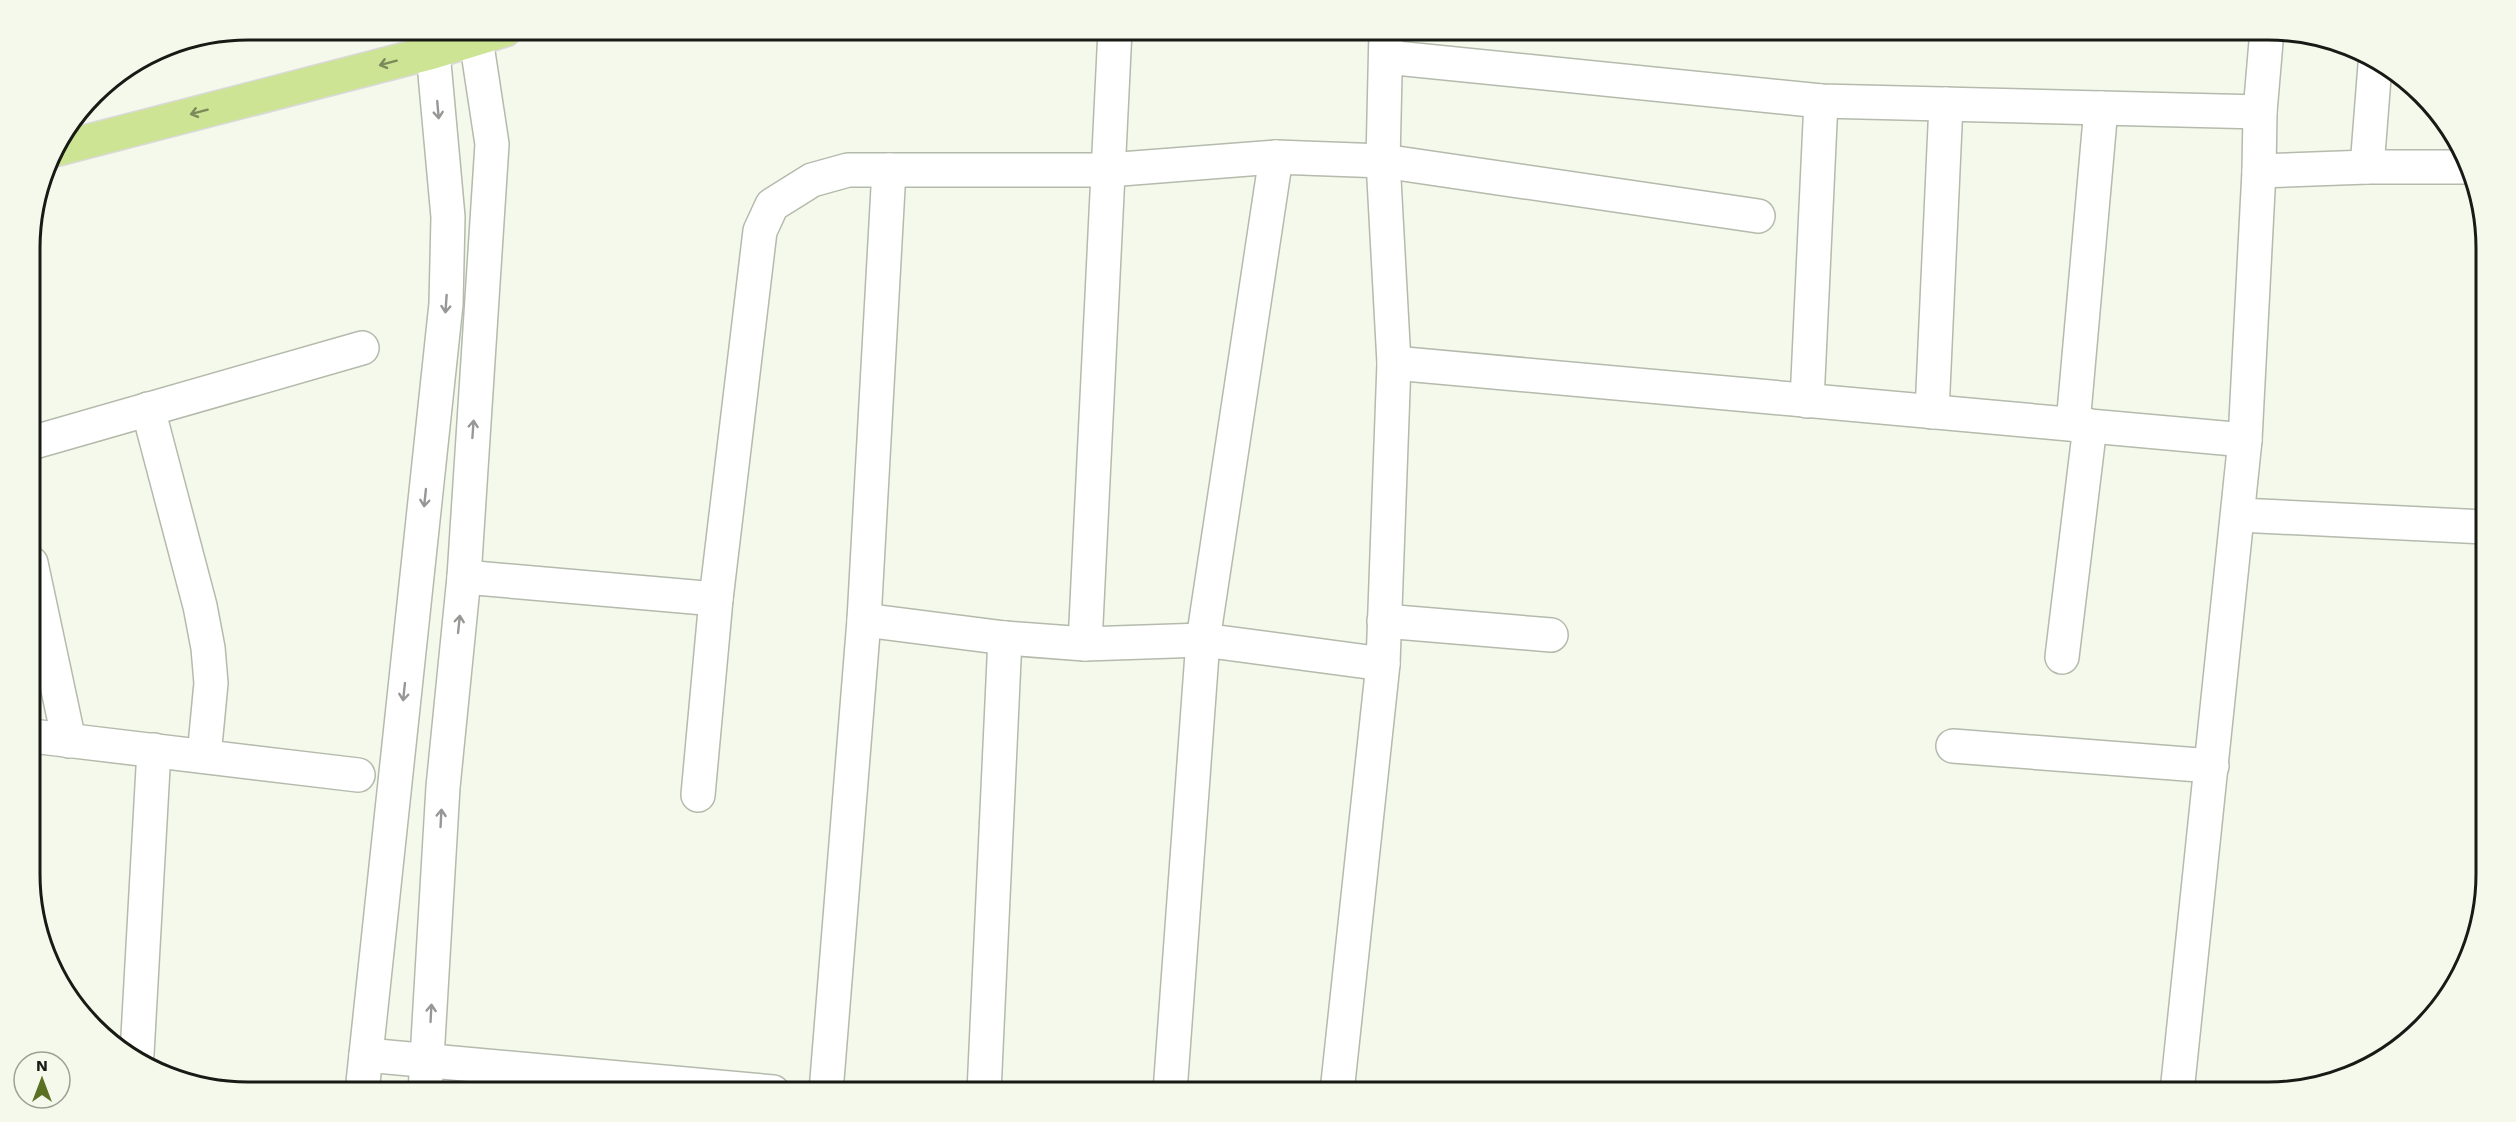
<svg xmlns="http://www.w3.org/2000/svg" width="2516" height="1122" viewBox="0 0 2516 1122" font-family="'Work Sans',sans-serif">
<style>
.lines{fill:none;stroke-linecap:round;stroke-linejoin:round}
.minor-casing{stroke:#b4baac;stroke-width:36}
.major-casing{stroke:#dadada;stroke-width:36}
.minor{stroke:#fff;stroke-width:33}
.major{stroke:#cde494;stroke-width:33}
.oneway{stroke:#7c895b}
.oneway2{stroke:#979896}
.rim{fill:none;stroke:#181a15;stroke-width:3}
</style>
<rect width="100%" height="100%" fill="#f4f9eb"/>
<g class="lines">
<defs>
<g id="minor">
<polyline points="1386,57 1821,101 2260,112"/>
<polyline points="2375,65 2367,167 2462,167"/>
<polyline points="2259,171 2367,167"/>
<polyline points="1394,363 2245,440"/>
<polyline points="1807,401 1821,101"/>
<polyline points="148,409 200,606 208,648 211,683 204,756"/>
<polyline points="1932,412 1946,104"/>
<polyline points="2073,424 2101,108"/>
<polyline points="31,443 362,348"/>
<polyline points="2239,515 2485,527"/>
<polyline points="31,563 69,741"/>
<polyline points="464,577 716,599"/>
<polyline points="864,620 1005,638 1085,644 1203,640 1383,664"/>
<polyline points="1384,621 1551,635"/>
<polyline points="1085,644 1115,30"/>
<polyline points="2062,657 2090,426"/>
<polyline points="32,736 358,775"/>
<polyline points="1953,746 2212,766"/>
<polyline points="698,795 716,599 760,231 772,205 812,180 848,170 1108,170 1276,157"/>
<polyline points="137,1054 154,750"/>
<polyline points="366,1055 773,1092"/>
<polyline points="362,1092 446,304 448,217 433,52"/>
<polyline points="425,1092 443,787 464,577 492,144 476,39"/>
<polyline points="826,1092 864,620 889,170"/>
<polyline points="984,1092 1005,638"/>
<polyline points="1170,1092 1203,640 1276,157 1383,161 1758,216"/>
<polyline points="1337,1092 1383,664 1394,363 1383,161 1386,30"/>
<polyline points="2177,1092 2245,440 2259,171 2260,112 2267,30"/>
</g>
<polyline id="major" points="54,150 433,52 505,30"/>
</defs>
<use href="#minor" class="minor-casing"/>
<use href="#major" class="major-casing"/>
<use href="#minor" class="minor"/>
<use href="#major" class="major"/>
</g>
<defs><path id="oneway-shaft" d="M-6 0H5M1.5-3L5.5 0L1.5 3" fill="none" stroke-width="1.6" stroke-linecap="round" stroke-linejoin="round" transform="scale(1.5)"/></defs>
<g class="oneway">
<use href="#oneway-shaft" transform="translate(388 63) rotate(165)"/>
<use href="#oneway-shaft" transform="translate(199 112) rotate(165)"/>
</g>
<g class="oneway2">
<use href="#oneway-shaft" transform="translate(438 110) rotate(85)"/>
<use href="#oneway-shaft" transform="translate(446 304) rotate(94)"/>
<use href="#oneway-shaft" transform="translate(473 429) rotate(-86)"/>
<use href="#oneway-shaft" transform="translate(425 498) rotate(96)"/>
<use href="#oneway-shaft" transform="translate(459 624) rotate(-84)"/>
<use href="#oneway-shaft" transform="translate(404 692) rotate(96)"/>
<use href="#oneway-shaft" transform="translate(441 818) rotate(-87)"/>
<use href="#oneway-shaft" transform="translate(431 1013) rotate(-87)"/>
</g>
<path d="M0 0H2516V1122H0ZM248 40H2268A208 208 0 0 1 2476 248V874A208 208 0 0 1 2268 1082H248A208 208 0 0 1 40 874V248A208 208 0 0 1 248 40Z" fill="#f4f9eb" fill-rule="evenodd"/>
<path class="rim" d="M248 40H2268A208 208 0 0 1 2476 248V874A208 208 0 0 1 2268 1082H248A208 208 0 0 1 40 874V248A208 208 0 0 1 248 40Z"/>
<g transform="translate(42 1080)"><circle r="28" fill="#f4f9eb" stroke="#9ca095" stroke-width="1.5"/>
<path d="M0-4.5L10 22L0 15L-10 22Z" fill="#5b7122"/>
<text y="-9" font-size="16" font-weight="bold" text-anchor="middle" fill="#181a15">N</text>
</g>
</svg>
